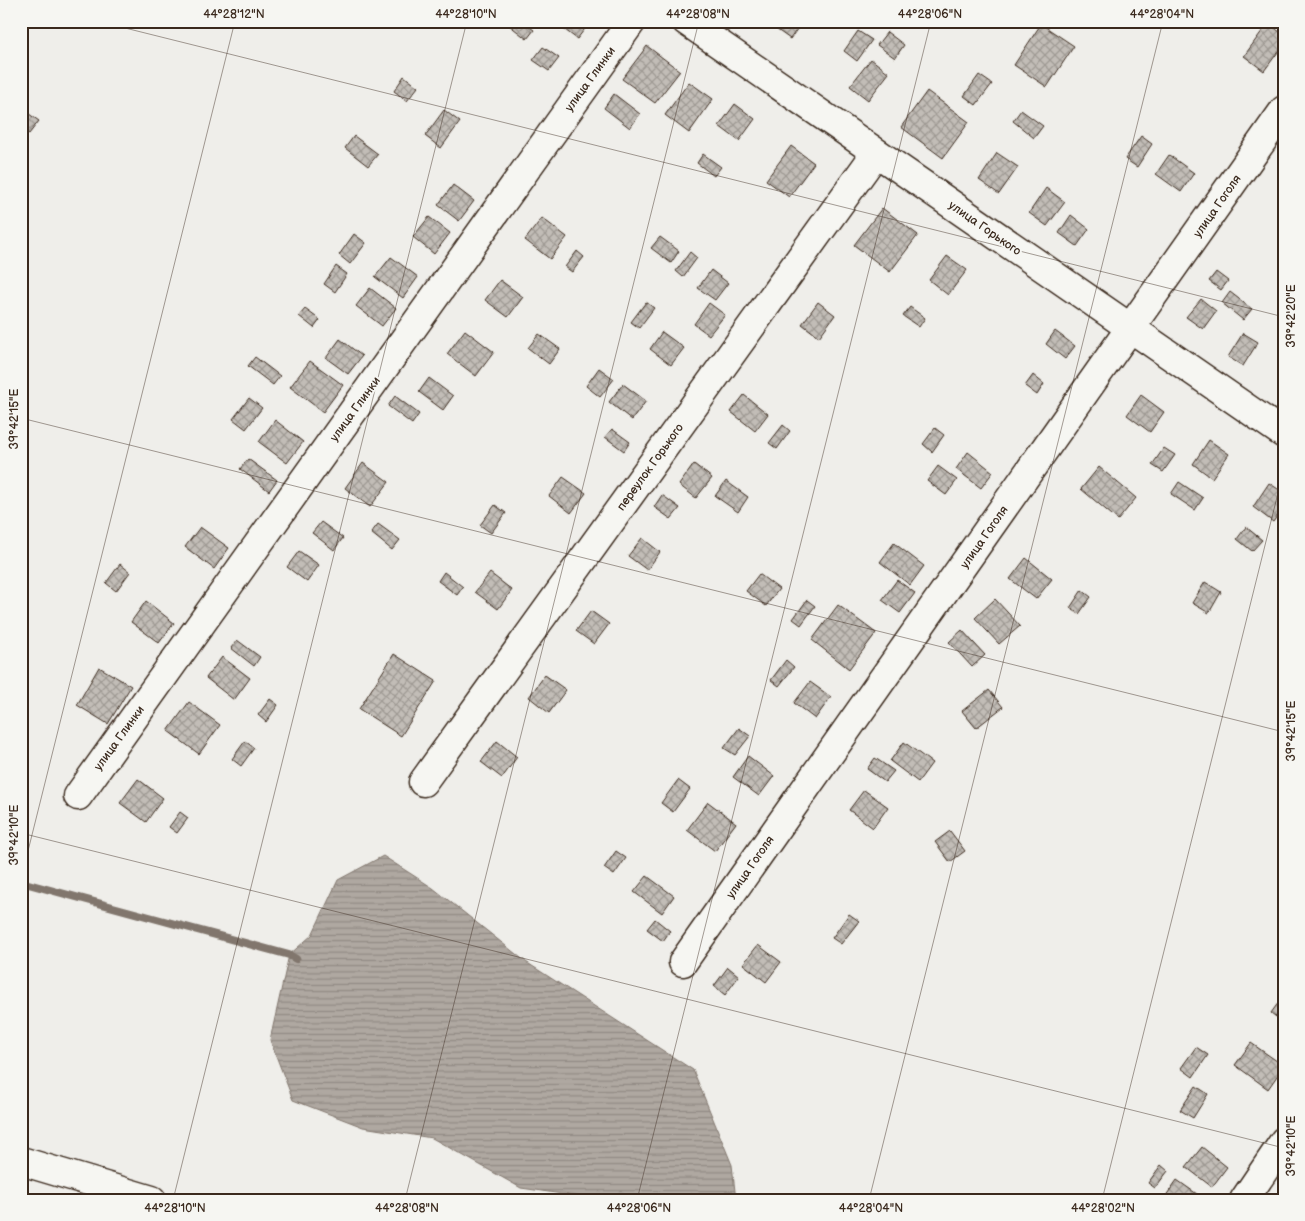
<svg xmlns="http://www.w3.org/2000/svg" width="1305" height="1221" viewBox="0 0 1305 1221" font-family="'Balsamiq Sans',sans-serif">
<style>
.water{fill:url(#water-rules);stroke:#81766d}
.lines{fill:none;stroke-linecap:round;stroke-linejoin:round}
.stream{stroke:#81766d;stroke-width:8}
.building{fill:url(#building-cross-hatch);stroke:#3b2a1e}
.street-casing{stroke:#3b2a1e;stroke-width:31}
.street{stroke:#f6f6f2;stroke-width:28}
.ticks{fill:none;stroke:#3b2a1e;stroke-width:1;stroke-opacity:0.45}
.labels{text-anchor:middle;stroke-width:4;stroke-linejoin:round;paint-order:stroke}
.street-label{font-size:12px;fill:#3b2a1e;stroke:#f6f6f2}
.neatline{fill:none;stroke:#3b2a1e;stroke-width:2}
.ticks-label{font-size:12px;text-anchor:middle;fill:#3b2a1e}
</style>
<defs>
<pattern id="water-rules" width="6" height="5" patternUnits="userSpaceOnUse" patternTransform="scale(1.25)"><rect width="6" height="5" fill="#afa8a1"/><path d="M0 2.5h6" fill="none" stroke="#908983"/></pattern>
<pattern id="building-cross-hatch" width="8" height="8" patternUnits="userSpaceOnUse" patternTransform="scale(1.25)"><rect width="8" height="8" fill="#c2bdb7"/><path d="M0 0l8 8M0 8l8-8" fill="none" stroke="#9f9a94"/></pattern>
</defs>
<rect width="100%" height="100%" fill="#efeeea"/>
<filter id="ink" filterUnits="userSpaceOnUse"><feTurbulence type="fractalNoise" baseFrequency=".02" numOctaves="2"/><feDisplacementMap in="SourceGraphic" scale="10" xChannelSelector="R" yChannelSelector="G"/><feConvolveMatrix kernelMatrix="1 2 1 2 8 2 1 2 1" color-interpolation-filters="sRGB"/></filter>
<g filter="url(#ink)">
<polygon class="water" points="383,856 433,888 526,962 693,1070 732,1165 736,1200 588,1200 583,1197 521,1188 432,1138 363,1127 293,1100 270,1040 289,955 312,935 338,880"/>
<g class="lines">
<polyline class="stream" points="21,882 289,955 296,959"/>
</g>
<g class="building">
<polygon points="512,21 522,21 534,30 527,39 509,25"/>
<polygon points="559,21 591,21 577,39 557,24"/>
<polygon points="777,21 803,21 790,39 773,27"/>
<polygon points="1268,23 1284,35 1284,44 1264,71 1244,56"/>
<polygon points="1041,24 1074,46 1047,87 1014,65"/>
<polygon points="858,31 872,40 857,61 844,51"/>
<polygon points="887,32 904,45 895,58 877,45"/>
<polygon points="647,46 680,71 655,103 622,79"/>
<polygon points="543,47 559,58 549,71 533,60"/>
<polygon points="871,59 889,73 868,100 850,86"/>
<polygon points="979,75 992,84 976,105 964,96"/>
<polygon points="404,76 418,87 407,101 394,91"/>
<polygon points="689,82 713,99 689,133 665,115"/>
<polygon points="927,91 969,122 943,158 901,127"/>
<polygon points="614,94 640,114 630,128 604,108"/>
<polygon points="735,104 755,119 739,141 719,126"/>
<polygon points="22,109 39,121 29,134 21,128"/>
<polygon points="444,110 460,122 441,148 425,136"/>
<polygon points="1021,110 1043,126 1034,138 1013,121"/>
<polygon points="354,136 378,154 368,166 345,148"/>
<polygon points="1141,136 1152,144 1137,167 1125,159"/>
<polygon points="791,146 814,163 789,197 766,180"/>
<polygon points="997,153 1018,167 999,194 979,180"/>
<polygon points="703,154 721,167 714,176 697,163"/>
<polygon points="1169,155 1194,173 1181,192 1156,174"/>
<polygon points="453,185 474,201 459,221 438,205"/>
<polygon points="1046,188 1065,202 1047,226 1029,213"/>
<polygon points="882,208 918,235 890,272 854,245"/>
<polygon points="1071,215 1089,229 1077,246 1059,233"/>
<polygon points="429,217 450,233 434,254 413,237"/>
<polygon points="542,218 567,237 550,259 525,240"/>
<polygon points="354,234 366,243 350,264 339,255"/>
<polygon points="660,237 679,251 671,263 651,248"/>
<polygon points="577,251 584,257 572,272 565,267"/>
<polygon points="690,252 697,258 683,277 676,271"/>
<polygon points="947,256 967,270 948,295 929,280"/>
<polygon points="391,257 418,277 403,298 375,277"/>
<polygon points="336,266 347,274 335,292 324,284"/>
<polygon points="711,270 728,283 715,300 698,288"/>
<polygon points="1216,272 1228,281 1221,290 1209,281"/>
<polygon points="500,280 523,297 508,317 485,300"/>
<polygon points="370,288 396,308 382,326 356,306"/>
<polygon points="1230,292 1252,309 1243,320 1222,303"/>
<polygon points="1201,299 1216,311 1203,329 1186,317"/>
<polygon points="646,302 654,308 639,328 631,322"/>
<polygon points="818,302 835,315 819,337 802,324"/>
<polygon points="709,303 725,315 709,335 694,324"/>
<polygon points="910,307 925,318 919,327 903,316"/>
<polygon points="305,309 320,320 314,328 299,316"/>
<polygon points="465,330 494,352 476,376 447,354"/>
<polygon points="1055,331 1075,346 1065,359 1046,344"/>
<polygon points="662,332 684,348 671,365 650,349"/>
<polygon points="1243,333 1258,342 1243,366 1228,357"/>
<polygon points="539,334 560,349 549,364 528,348"/>
<polygon points="340,339 362,356 348,374 326,358"/>
<polygon points="255,357 280,376 273,385 248,366"/>
<polygon points="310,361 343,385 323,412 290,387"/>
<polygon points="599,368 614,379 600,397 586,386"/>
<polygon points="1033,375 1044,384 1037,395 1025,386"/>
<polygon points="429,378 453,396 443,410 419,392"/>
<polygon points="623,384 646,401 632,420 609,402"/>
<polygon points="744,395 768,414 755,431 731,412"/>
<polygon points="1141,395 1164,412 1150,432 1127,415"/>
<polygon points="395,396 419,414 412,424 388,406"/>
<polygon points="249,398 262,408 246,429 233,419"/>
<polygon points="275,420 303,442 287,463 259,442"/>
<polygon points="783,425 790,431 777,449 769,443"/>
<polygon points="935,428 944,435 932,452 923,444"/>
<polygon points="612,429 630,442 624,451 605,437"/>
<polygon points="1209,440 1229,454 1212,478 1193,464"/>
<polygon points="1164,448 1175,455 1163,472 1152,465"/>
<polygon points="968,452 993,472 981,488 956,469"/>
<polygon points="248,459 277,480 269,491 240,469"/>
<polygon points="363,463 389,482 370,507 345,488"/>
<polygon points="694,464 712,478 696,498 679,485"/>
<polygon points="938,466 957,480 946,495 927,481"/>
<polygon points="1099,467 1136,498 1118,520 1081,489"/>
<polygon points="563,477 586,493 571,513 549,496"/>
<polygon points="726,481 748,497 738,512 715,496"/>
<polygon points="1179,482 1203,498 1195,510 1171,494"/>
<polygon points="1269,483 1284,493 1284,507 1273,522 1253,507"/>
<polygon points="662,495 680,508 671,519 654,507"/>
<polygon points="495,505 506,513 491,533 480,525"/>
<polygon points="321,522 343,538 334,550 312,533"/>
<polygon points="378,524 400,540 392,550 371,533"/>
<polygon points="200,527 229,548 214,569 185,547"/>
<polygon points="1246,527 1262,540 1252,551 1237,539"/>
<polygon points="642,538 660,552 647,570 628,556"/>
<polygon points="894,543 924,566 910,585 880,562"/>
<polygon points="299,551 319,565 307,582 287,567"/>
<polygon points="1026,558 1052,579 1036,599 1010,579"/>
<polygon points="120,564 130,572 116,591 106,583"/>
<polygon points="444,572 463,587 457,595 438,581"/>
<polygon points="490,573 512,590 498,609 475,592"/>
<polygon points="759,574 779,589 766,606 746,591"/>
<polygon points="897,580 915,593 900,613 882,600"/>
<polygon points="1205,582 1221,592 1209,613 1192,603"/>
<polygon points="1082,590 1091,597 1079,614 1070,608"/>
<polygon points="995,599 1020,626 999,644 975,618"/>
<polygon points="807,600 815,606 801,625 793,619"/>
<polygon points="146,601 174,623 159,643 131,622"/>
<polygon points="838,605 876,633 849,669 812,640"/>
<polygon points="591,611 609,624 594,644 576,631"/>
<polygon points="962,630 985,655 972,667 949,642"/>
<polygon points="237,640 260,657 254,666 231,648"/>
<polygon points="394,654 436,681 401,736 359,709"/>
<polygon points="222,657 250,678 234,700 206,678"/>
<polygon points="786,660 794,667 779,686 771,680"/>
<polygon points="99,667 131,686 108,724 77,705"/>
<polygon points="545,675 566,690 549,713 529,697"/>
<polygon points="810,682 831,697 815,719 794,703"/>
<polygon points="989,690 1003,707 976,728 962,711"/>
<polygon points="270,699 278,705 266,722 258,715"/>
<polygon points="189,702 220,725 199,754 168,731"/>
<polygon points="739,728 750,736 735,755 724,748"/>
<polygon points="245,741 254,748 241,766 232,759"/>
<polygon points="497,741 517,757 502,778 481,762"/>
<polygon points="904,742 932,763 918,782 890,761"/>
<polygon points="748,756 774,776 759,796 733,777"/>
<polygon points="875,758 894,771 885,782 867,769"/>
<polygon points="138,779 163,798 146,822 120,803"/>
<polygon points="678,780 690,789 673,812 661,803"/>
<polygon points="864,790 888,807 873,828 849,810"/>
<polygon points="708,802 736,823 715,851 687,830"/>
<polygon points="180,812 188,818 177,833 169,827"/>
<polygon points="950,831 965,851 950,862 935,842"/>
<polygon points="616,851 626,858 614,875 604,868"/>
<polygon points="647,876 674,896 662,913 634,892"/>
<polygon points="849,914 859,921 841,944 832,938"/>
<polygon points="655,919 670,931 663,941 647,929"/>
<polygon points="758,945 781,962 766,982 743,964"/>
<polygon points="728,967 739,976 725,995 714,986"/>
<polygon points="1284,995 1284,1023 1271,1013"/>
<polygon points="1251,1043 1284,1066 1268,1089 1235,1065"/>
<polygon points="1196,1047 1208,1055 1193,1077 1181,1068"/>
<polygon points="1196,1086 1208,1094 1193,1118 1180,1110"/>
<polygon points="1202,1147 1227,1167 1212,1187 1186,1167"/>
<polygon points="1161,1165 1168,1171 1155,1188 1148,1183"/>
<polygon points="1177,1180 1204,1199 1203,1200 1163,1200"/>
</g>
<g class="lines">
<defs>
<g id="street">
<polyline points="686,21 1284,434"/>
<polyline points="423,782 876,153"/>
<polyline points="78,796 632,21"/>
<polyline points="683,962 1284,110"/>
<polyline points="21,1161 152,1200"/>
<polyline points="1244,1200 1284,1141"/>
</g>
</defs>
<use href="#street" class="street-casing"/>
<use href="#street" class="street"/>
</g>
</g>
<path class="ticks" d="M97,21L1284,317M21,418L1284,732M21,833L1284,1148M21,879L235,21M173,1200L467,21M405,1200L699,21M637,1200L931,21M869,1200L1163,21M1102,1200L1284,469"/>
<g class="labels">
<g class="street-label">
<text transform="translate(590 79) rotate(-54)" y="4">улица Глинки</text>
<text transform="translate(1217 206) rotate(-55)" y="4">улица Гоголя</text>
<text transform="translate(985 228) rotate(35)" y="4">улица Горького</text>
<text transform="translate(355 409) rotate(-54)" y="4">улица Глинки</text>
<text transform="translate(650 467) rotate(-54)" y="4">переулок Горького</text>
<text transform="translate(984 537) rotate(-55)" y="4">улица Гоголя</text>
<text transform="translate(119 738) rotate(-54)" y="4">улица Глинки</text>
<text transform="translate(750 867) rotate(-55)" y="4">улица Гоголя</text>
</g>
</g>
<rect width="1305" height="1221" fill="none" stroke="#f6f6f2" stroke-width="55"/>
<rect x="28" y="28" width="1250" height="1166" class="neatline"/>
<g class="ticks-label">
<text x="234" y="18">44°28'12"N</text>
<text x="466" y="18">44°28'10"N</text>
<text x="698" y="18">44°28'08"N</text>
<text x="930" y="18">44°28'06"N</text>
<text x="1162" y="18">44°28'04"N</text>
<text transform="translate(1291 316) rotate(-90)" y="4">39°42'20"E</text>
<text transform="translate(14 419) rotate(-90)" y="4">39°42'15"E</text>
<text transform="translate(1291 731) rotate(-90)" y="4">39°42'15"E</text>
<text transform="translate(14 835) rotate(-90)" y="4">39°42'10"E</text>
<text transform="translate(1291 1146) rotate(-90)" y="4">39°42'10"E</text>
<text x="175" y="1212">44°28'10"N</text>
<text x="407" y="1212">44°28'08"N</text>
<text x="639" y="1212">44°28'06"N</text>
<text x="871" y="1212">44°28'04"N</text>
<text x="1103" y="1212">44°28'02"N</text>
</g>
</svg>
